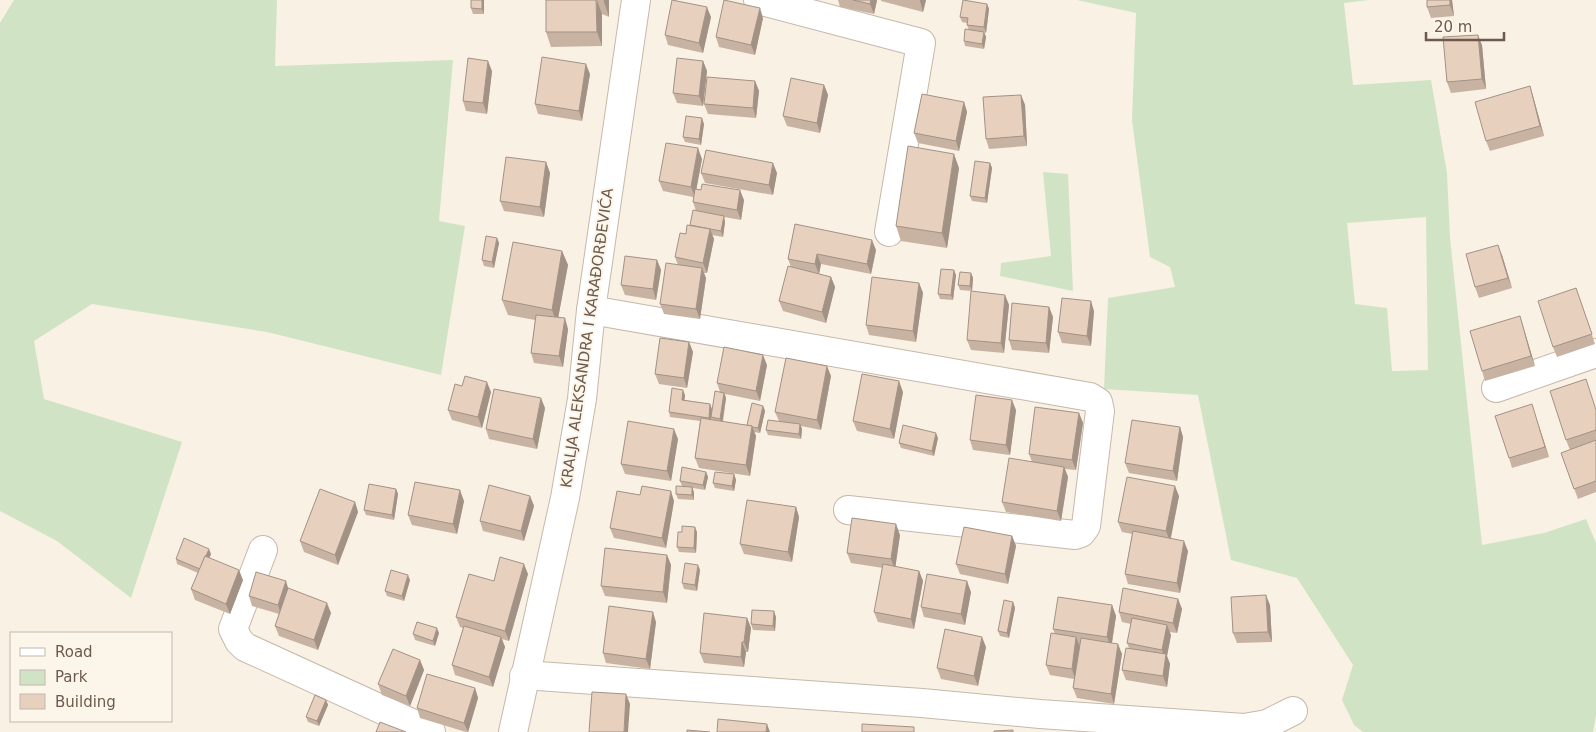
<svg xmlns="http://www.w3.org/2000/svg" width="1596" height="732" viewBox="0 0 1596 732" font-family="'DejaVu Sans',sans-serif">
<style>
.green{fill:#d0e4c5;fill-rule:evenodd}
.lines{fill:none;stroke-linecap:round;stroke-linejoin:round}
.minor-casing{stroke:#c6b8aa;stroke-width:30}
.minor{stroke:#fff;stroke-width:28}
.wall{fill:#c8b3a3}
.shaded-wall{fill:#a29285}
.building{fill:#e8d0be;stroke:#a29285}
.labels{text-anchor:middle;stroke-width:4;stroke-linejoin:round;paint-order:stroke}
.street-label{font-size:15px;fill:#6d5a4d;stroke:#fcf6ea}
</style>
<rect width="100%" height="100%" fill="#f9f1e4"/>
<g class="green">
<polygon points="14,0 277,0 275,66 453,60 439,221 465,226 441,375 267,332 92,304 34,341 44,399 182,442 131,598 57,541 0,511 0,23"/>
<path d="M1077,0H1369L1344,3L1353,85L1431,80L1447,173L1450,238L1482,545L1544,533L1586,519L1596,543V715L1593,732H1363L1354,725L1342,700L1353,665L1297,578L1231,560L1198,395L1104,389L1108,298L1175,287L1170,267L1150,257L1132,120L1136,13ZM1426,217L1428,370L1392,371L1387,308L1355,304L1347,223Z"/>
<polygon points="1043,172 1068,174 1073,291 1000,276 1001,263 1051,256"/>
</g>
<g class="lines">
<defs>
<g id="minor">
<polyline points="758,0 921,43 889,232"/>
<polyline points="591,310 1090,397 1098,402 1100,411 1086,526 1081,533 1075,535 848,510"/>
<polyline points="1496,388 1596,353"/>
<polyline points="263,550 233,629 239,641 245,647 431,732"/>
<polyline points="524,676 538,676 922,703 1040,714 1244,728 1267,724 1293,711"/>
<polyline points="513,732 565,498 582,399 591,310 636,0"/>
</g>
</defs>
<use href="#minor" class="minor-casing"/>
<use href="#minor" class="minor"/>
</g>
<g class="wall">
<polygon points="484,0 484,14 473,14 471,8"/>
<polygon points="546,0 609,0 609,17 602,14 602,46 551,47 546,32"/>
<polygon points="838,0 877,0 874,14 840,7"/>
<polygon points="881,0 926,0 923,12 881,1"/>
<polygon points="1427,0 1452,0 1454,16 1431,18 1427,7"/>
<polygon points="987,4 989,9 986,33 984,32 986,37 984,49 965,46 964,41 969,30 967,25 967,23 962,22 960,17"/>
<polygon points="711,17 703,53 668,45 665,35"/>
<polygon points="763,18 755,55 719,47 716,37"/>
<polygon points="1482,45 1486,89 1451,93 1447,82"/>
<polygon points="703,61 707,71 703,106 677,103 673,93"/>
<polygon points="492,71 487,114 466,111 463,101"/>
<polygon points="590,74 582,121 538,114 535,104"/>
<polygon points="755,81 759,91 756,118 708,114 704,104"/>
<polygon points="824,85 828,95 820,133 787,126 783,116"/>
<polygon points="1530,86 1533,96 1544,136 1490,151 1486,141"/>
<polygon points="1021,95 1025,105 1027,146 989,149 986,139"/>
<polygon points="964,102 967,112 959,151 918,143 914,133"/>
<polygon points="704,124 701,145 685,142 683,137"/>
<polygon points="702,159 696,189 744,200 741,220 724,217 725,222 723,237 712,235 714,239 707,273 704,273 706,278 700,319 664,314 660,304 678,265 675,257 690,225 696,211 693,202 693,197 663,191 659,181"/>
<polygon points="546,162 550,173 544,217 504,211 500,201"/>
<polygon points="990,163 992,168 987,203 972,201 970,196"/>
<polygon points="959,168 947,248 901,241 896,226"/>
<polygon points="701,173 777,173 773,195 705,183"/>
<polygon points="795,224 876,250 871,274 821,264 819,274 831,277 835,287 826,323 783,311 779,301 791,267 788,259"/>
<polygon points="497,238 499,243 494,268 484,266 482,260"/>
<polygon points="562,251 568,265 558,318 568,329 563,367 534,363 531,353 535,320 508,315 502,300"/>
<polygon points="1502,255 1512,288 1479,298 1475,287"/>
<polygon points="657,260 661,270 656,300 625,295 621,285"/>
<polygon points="971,273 973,278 972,291 960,290 958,285"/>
<polygon points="956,275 953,300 940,299 938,294"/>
<polygon points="919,283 923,293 916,342 869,335 866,325"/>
<polygon points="1576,288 1595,344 1557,357 1553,347"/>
<polygon points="1005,295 1009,305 1004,353 971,350 967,340"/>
<polygon points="1049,307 1053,317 1049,353 1012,350 1009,340"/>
<polygon points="1094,311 1091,346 1062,343 1058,332"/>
<polygon points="1520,316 1535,366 1485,381 1482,371"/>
<polygon points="689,342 693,352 687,388 659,384 655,374"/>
<polygon points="767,365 760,401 725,394 726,398 723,422 747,425 763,406 765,411 760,433 754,432 756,436 750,476 699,468 695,458 700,421 670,417 669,412 685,395 684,400 710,404 712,409 720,392 717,383"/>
<polygon points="831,376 821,430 801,426 802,429 801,439 768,435 766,430 779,421 775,412"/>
<polygon points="462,386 491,392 482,428 452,420 448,410"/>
<polygon points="903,392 894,439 857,431 853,421"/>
<polygon points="545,408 537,449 489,439 486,429"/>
<polygon points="1596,409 1596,492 1578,499 1561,453 1570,450 1566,440"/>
<polygon points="1016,410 1010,455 973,450 970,440"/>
<polygon points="1079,413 1083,423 1076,470 1065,469 1068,477 1061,521 1006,512 1002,502 1032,462 1029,454"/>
<polygon points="1535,414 1549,457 1512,468 1509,458"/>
<polygon points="1180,427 1183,437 1177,481 1129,473 1125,463"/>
<polygon points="938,438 934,456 901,448 899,443"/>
<polygon points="678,439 671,481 625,474 621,464"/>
<polygon points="706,472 708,477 705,490 693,488 694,493 694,500 678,499 676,494 688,487 682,486 680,481"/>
<polygon points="734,474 736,480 734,491 715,488 713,483"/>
<polygon points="396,489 398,494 394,520 366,515 364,510"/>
<polygon points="530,496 534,506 524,541 483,531 480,521"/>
<polygon points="1179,496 1171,538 1188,551 1180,593 1128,584 1125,574 1132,534 1122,532 1118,522"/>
<polygon points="464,501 457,534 412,525 408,515"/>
<polygon points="674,501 666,548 614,538 610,528"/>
<polygon points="355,502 358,512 338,565 304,552 300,541"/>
<polygon points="796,507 799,517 792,562 744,554 740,544"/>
<polygon points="697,532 696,553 679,552 677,547"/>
<polygon points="900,535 895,567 919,571 923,581 914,629 878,622 874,612 883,568 851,563 847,553"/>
<polygon points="1012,536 1016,546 1008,584 960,574 956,564"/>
<polygon points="211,554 209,558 243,580 230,614 195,600 191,589 198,573 177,564 176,559"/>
<polygon points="667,555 671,565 667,603 605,596 601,586"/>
<polygon points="700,570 697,591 684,589 682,583"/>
<polygon points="528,574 509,641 502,639 505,647 493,687 455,675 452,665 463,628 460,627 456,617 494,581"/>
<polygon points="410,580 404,601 387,596 385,591"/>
<polygon points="288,588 331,613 318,650 279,636 275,626 279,614 252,606 249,596"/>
<polygon points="971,592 965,625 924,617 921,607"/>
<polygon points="1178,599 1182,609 1177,633 1169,632 1171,635 1167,656 1170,664 1167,687 1126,680 1122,670 1129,648 1127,643 1131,624 1122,622 1119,612"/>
<polygon points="1013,602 1015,608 1009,638 1000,636 998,631"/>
<polygon points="1112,605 1116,616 1112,643 1122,654 1114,704 1077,698 1073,688 1074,679 1050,675 1046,665 1055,634 1053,629"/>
<polygon points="1270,605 1272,642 1237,643 1233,633"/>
<polygon points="776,617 775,631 753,630 751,624"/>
<polygon points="747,618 751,628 748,652 746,652 744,667 704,663 700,653"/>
<polygon points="656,622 650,669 606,663 603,653"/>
<polygon points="439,633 435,646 415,640 413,634"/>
<polygon points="986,647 978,686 941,679 937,668"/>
<polygon points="420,660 424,670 410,706 382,695 378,684"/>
<polygon points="475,688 478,698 468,732 466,732 420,718 417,708"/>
<polygon points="326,700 328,705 319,726 308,722 306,717"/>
</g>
<g class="shaded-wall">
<polygon points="482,0 484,0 484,14 482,9"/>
<polygon points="597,0 602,14 602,46 597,32"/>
<polygon points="604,0 609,0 609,17 604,2"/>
<polygon points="871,0 877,0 874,14 870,4"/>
<polygon points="920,0 926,0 923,12 920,1"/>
<polygon points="1450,0 1452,0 1454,16 1450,5"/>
<polygon points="987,4 989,9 986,33 984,27"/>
<polygon points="707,7 711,17 703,53 699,43"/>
<polygon points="760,8 763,18 755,55 751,45"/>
<polygon points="984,32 986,37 984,49 982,44"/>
<polygon points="1478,35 1482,45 1486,89 1482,79"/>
<polygon points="488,61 492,71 487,114 483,103"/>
<polygon points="703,61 707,71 703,106 699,96"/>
<polygon points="586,64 590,74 582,121 579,111"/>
<polygon points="755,81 759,91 756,118 753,108"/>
<polygon points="824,85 828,95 820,133 817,123"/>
<polygon points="1530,86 1533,96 1544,136 1540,126"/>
<polygon points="1021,95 1025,105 1027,146 1024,136"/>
<polygon points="964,102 967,112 959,151 956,141"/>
<polygon points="702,118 704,124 701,145 699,139"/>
<polygon points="698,148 702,159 695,197 691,187"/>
<polygon points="954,154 959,168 947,248 942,233"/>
<polygon points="546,162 550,173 544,217 540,207"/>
<polygon points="773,163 777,173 773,195 769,185"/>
<polygon points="990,163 992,168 987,203 985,198"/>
<polygon points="740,190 744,200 741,220 737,210"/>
<polygon points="724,216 725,222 723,237 721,231"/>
<polygon points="710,229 714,239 707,273 703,263"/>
<polygon points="497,238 499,243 494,268 492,262"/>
<polygon points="872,240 876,250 871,274 867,264"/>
<polygon points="1498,245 1502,255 1512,288 1508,278"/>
<polygon points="562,251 568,265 557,324 552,310"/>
<polygon points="817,254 821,264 819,274 815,264"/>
<polygon points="657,260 661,270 656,300 653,289"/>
<polygon points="702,268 706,278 700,319 696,309"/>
<polygon points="954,270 956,275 953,300 951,295"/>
<polygon points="971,273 973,278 972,291 970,286"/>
<polygon points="831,277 835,287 826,323 822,312"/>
<polygon points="919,283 923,293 916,342 913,331"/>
<polygon points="1005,295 1009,305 1004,353 1001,343"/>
<polygon points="1091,301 1094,311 1091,346 1087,336"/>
<polygon points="1049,307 1053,317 1049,353 1046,343"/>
<polygon points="1520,316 1535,366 1531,356"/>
<polygon points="565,318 568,329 563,367 559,356"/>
<polygon points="689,342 693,352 687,388 684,378"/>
<polygon points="763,355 767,365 760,401 756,391"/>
<polygon points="827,366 831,376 821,430 817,420"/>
<polygon points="899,381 903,392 894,439 890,429"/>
<polygon points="487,382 491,392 482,428 478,417"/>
<polygon points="683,390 685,395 684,405 682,400"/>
<polygon points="724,393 726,398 722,424 720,419"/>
<polygon points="541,398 545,408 537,449 533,439"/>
<polygon points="1012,400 1016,410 1010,455 1006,445"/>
<polygon points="710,404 712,410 710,423 709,418"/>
<polygon points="1532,404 1535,414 1549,457 1545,447"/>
<polygon points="763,406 765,411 760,433 758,428"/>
<polygon points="1079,413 1083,423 1076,470 1072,460"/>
<polygon points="800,424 802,429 801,439 799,434"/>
<polygon points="752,426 756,436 750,476 746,465"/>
<polygon points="1180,427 1183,437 1177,481 1173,471"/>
<polygon points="674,429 678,439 671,481 667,471"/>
<polygon points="936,433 938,438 934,456 932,451"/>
<polygon points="1064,467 1068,477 1061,521 1057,511"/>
<polygon points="706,472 708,477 705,490 703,485"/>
<polygon points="734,474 736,480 734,491 732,486"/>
<polygon points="1175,486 1179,496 1170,541 1166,531"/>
<polygon points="692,487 694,493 694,500 692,495"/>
<polygon points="396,489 398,494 394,520 392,515"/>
<polygon points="460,490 464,501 457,534 453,524"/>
<polygon points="671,491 674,501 666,548 662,538"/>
<polygon points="530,496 534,506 524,541 521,531"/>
<polygon points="355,502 358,512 338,565 335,555"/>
<polygon points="796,507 799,517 792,562 788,552"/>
<polygon points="896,524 900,535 895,570 891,559"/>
<polygon points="695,527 697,532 696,553 694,548"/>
<polygon points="1012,536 1016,546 1008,584 1005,574"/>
<polygon points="1184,541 1188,551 1180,593 1177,583"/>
<polygon points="209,549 211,554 202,575 200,569"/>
<polygon points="667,555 671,565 667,603 663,592"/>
<polygon points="524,564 528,574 509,641 505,631"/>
<polygon points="698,565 700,570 697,591 695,585"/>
<polygon points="239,570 243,580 230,614 226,604"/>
<polygon points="919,571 923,581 914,629 911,619"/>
<polygon points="408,575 410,580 404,601 402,596"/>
<polygon points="286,581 289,591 281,615 278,605"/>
<polygon points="967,581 971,592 965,625 961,614"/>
<polygon points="1266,595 1270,605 1272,642 1268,632"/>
<polygon points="1178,599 1182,609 1177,633 1173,623"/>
<polygon points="1013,602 1015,608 1009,638 1007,633"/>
<polygon points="327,603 331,613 318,650 314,640"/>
<polygon points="1112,605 1116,616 1111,648 1107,637"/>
<polygon points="774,611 776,617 775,631 773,626"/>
<polygon points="653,612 656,622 650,669 646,659"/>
<polygon points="747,618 751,628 748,652 744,642"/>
<polygon points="1167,625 1171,635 1167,656 1170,664 1167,687 1163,676 1165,659 1162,650"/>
<polygon points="437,628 439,633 435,646 433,641"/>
<polygon points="501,637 505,647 493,687 489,677"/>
<polygon points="982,637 986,647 978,686 974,676"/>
<polygon points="1076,637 1080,647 1075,679 1072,669"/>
<polygon points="742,642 746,652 744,667 741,657"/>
<polygon points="1118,644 1122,654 1114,704 1111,694"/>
<polygon points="420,660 424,670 410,706 406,696"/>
<polygon points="475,688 478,698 468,732 464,723"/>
<polygon points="626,694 630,704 628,732 624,732"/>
<polygon points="326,700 328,705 319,726 317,721"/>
<polygon points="767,724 770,732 766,732"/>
</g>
<g class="building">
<polygon points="471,0 482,0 482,9 471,8"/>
<polygon points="546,0 596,0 597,32 546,32"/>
<polygon points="672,0 707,7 699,43 665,35"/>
<polygon points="724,0 760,8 751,45 716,37"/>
<polygon points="853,0 871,0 870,4"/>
<polygon points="963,0 987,4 984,27 967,25 968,18 960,17"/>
<polygon points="1427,0 1450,0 1450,5 1427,7"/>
<polygon points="965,29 984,32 982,44 964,41"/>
<polygon points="1478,35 1482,79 1447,82 1443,37"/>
<polygon points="542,57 586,64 579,111 535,104"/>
<polygon points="468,58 488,61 483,103 463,101"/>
<polygon points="677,58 703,61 699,96 673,93"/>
<polygon points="707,77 755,81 753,108 704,104"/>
<polygon points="791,78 824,85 817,123 783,116"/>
<polygon points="1530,86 1540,126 1486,141 1475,102"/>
<polygon points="922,94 964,102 956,141 914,133"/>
<polygon points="1021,95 1024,136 986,139 983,97"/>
<polygon points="686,116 702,118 699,139 683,137"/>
<polygon points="666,143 698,148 691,187 659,181"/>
<polygon points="908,146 954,154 942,233 896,226"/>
<polygon points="706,150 773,163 769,185 701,173"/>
<polygon points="506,157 546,162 540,207 500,201"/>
<polygon points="975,161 990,163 985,198 970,196"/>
<polygon points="702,184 740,190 737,210 693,202 695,189 701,190"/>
<polygon points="693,210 724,216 721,231 690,225"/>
<polygon points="795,224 872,240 867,264 817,254 815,264 788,259"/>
<polygon points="687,225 710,229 703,263 675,257 680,233 686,234"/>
<polygon points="486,236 497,238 492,262 482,260"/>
<polygon points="513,242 562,251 552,310 502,300"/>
<polygon points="1498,245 1508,278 1475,287 1466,254"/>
<polygon points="625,256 657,260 653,289 621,285"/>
<polygon points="666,263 702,268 696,309 660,304"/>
<polygon points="788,266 831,277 822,312 779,301"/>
<polygon points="941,269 954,270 951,295 938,294"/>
<polygon points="960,272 971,273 970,286 958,285"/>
<polygon points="872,277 919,283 913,331 866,325"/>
<polygon points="1576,288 1592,334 1553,347 1538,301"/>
<polygon points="971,291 1005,295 1001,343 967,340"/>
<polygon points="1062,298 1091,301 1087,336 1058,332"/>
<polygon points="1012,303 1049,307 1046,343 1009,340"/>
<polygon points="536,315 565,318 559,356 531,353"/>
<polygon points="1520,316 1531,356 1482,371 1470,331"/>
<polygon points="660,338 689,342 684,378 655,374"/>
<polygon points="724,347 763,355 756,391 717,383"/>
<polygon points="786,358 827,366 817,420 775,412"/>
<polygon points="862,374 899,381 890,429 853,421"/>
<polygon points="465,376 487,382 478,417 448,410 455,384 462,386"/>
<polygon points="1586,379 1596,410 1596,430 1566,440 1550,391"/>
<polygon points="672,388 683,390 682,400 710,404 709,418 669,412"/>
<polygon points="494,389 541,398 533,439 486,429"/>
<polygon points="715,391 724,393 720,419 711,417"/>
<polygon points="976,395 1012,400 1006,445 970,440"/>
<polygon points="752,403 763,406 758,428 752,427 752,426 747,425"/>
<polygon points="1532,404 1545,447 1509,458 1495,416"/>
<polygon points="1035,407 1079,413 1072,460 1029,454"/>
<polygon points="701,418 752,426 746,465 695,458"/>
<polygon points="768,420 800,424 799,434 766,430"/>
<polygon points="1132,420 1180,427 1173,471 1125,463"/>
<polygon points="628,421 674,429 667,471 621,464"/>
<polygon points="903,425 936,433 932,451 899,443"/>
<polygon points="1596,440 1596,481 1574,489 1561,453"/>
<polygon points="1009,458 1064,467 1057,511 1002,502"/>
<polygon points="682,467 706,472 703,485 680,481"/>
<polygon points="715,472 734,474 732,486 713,483"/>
<polygon points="1127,477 1175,486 1166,531 1118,522"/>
<polygon points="415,482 460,490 453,524 408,515"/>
<polygon points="369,484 396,489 392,515 364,510"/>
<polygon points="489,485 530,496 521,531 480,521"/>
<polygon points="642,486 671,491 662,538 610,528 617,491 640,495"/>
<polygon points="676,486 692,487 692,495 676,494"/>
<polygon points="320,489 355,502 335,555 300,541"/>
<polygon points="747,500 796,507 788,552 740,544"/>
<polygon points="852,518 896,524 891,559 847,553"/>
<polygon points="682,526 695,527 694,548 677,547 678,532 682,532"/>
<polygon points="964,527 1012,536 1005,574 956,564"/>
<polygon points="1133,531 1184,541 1177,583 1125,574"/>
<polygon points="184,538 209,549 206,556 205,556 200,569 176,559"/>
<polygon points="605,548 667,555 663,592 601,586"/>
<polygon points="205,556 239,570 226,604 191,589"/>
<polygon points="500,557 524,564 505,631 456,617 469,574 494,581"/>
<polygon points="685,563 698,565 695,585 682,583"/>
<polygon points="883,564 919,571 911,619 874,612"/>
<polygon points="391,570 408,575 402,596 385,591"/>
<polygon points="256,572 286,581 278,605 249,596"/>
<polygon points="927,574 967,581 961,614 921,607"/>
<polygon points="288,588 327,603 314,640 275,626"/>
<polygon points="1123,588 1178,599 1173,623 1119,612"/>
<polygon points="1266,595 1268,632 1233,633 1231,597"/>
<polygon points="1058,597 1112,605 1107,637 1053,629"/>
<polygon points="1004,600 1013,602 1007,633 998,631"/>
<polygon points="609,606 653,612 646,659 603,653"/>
<polygon points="752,610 774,611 773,626 751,624"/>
<polygon points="704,613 747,618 744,642 742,642 741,657 700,653"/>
<polygon points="1132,618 1167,625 1162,650 1127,643"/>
<polygon points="417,622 437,628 433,641 413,634"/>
<polygon points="464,626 501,637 489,677 452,665"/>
<polygon points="945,629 982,637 974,676 937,668"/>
<polygon points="1051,633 1076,637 1072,669 1046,665"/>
<polygon points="1081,638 1118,644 1111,694 1073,688"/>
<polygon points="1126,648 1166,654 1163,676 1122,670"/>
<polygon points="393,649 420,660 406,696 378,684"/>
<polygon points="427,674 475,688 464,723 417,708"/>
<polygon points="592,692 626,694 624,732 589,732"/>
<polygon points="315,695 326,700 317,721 306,717"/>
<polygon points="718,719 767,724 766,732 717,732"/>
<polygon points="380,722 406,732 376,732"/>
<polygon points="862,724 914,727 914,732 862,732"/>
<polygon points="687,730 710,732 687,732"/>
<polygon points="1013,730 1013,732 994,732 994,731"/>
</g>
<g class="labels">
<g class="street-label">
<text transform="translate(587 338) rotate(-82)" y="5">KRALJA ALEKSANDRA I KARAĐORĐEVIĆA</text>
</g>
</g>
<rect x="10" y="632" width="162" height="90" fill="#fcf6ea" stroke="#c3b8ab"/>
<rect x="20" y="648" width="25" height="8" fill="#ffffff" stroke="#c3b8ab"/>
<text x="55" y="657" font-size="15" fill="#6d5a4d">Road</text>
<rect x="20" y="670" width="25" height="15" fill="#d0e4c5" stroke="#c3b8ab"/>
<text x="55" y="682" font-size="15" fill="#6d5a4d">Park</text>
<rect x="20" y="694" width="25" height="15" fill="#e8d0be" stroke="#c3b8ab"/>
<text x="55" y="707" font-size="15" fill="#6d5a4d">Building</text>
<path d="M1426 32v8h78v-8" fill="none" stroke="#6d5a4d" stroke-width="2.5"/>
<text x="1434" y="32" font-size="15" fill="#6d5a4d" stroke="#fcf6ea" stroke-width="4" paint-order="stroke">20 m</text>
</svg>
